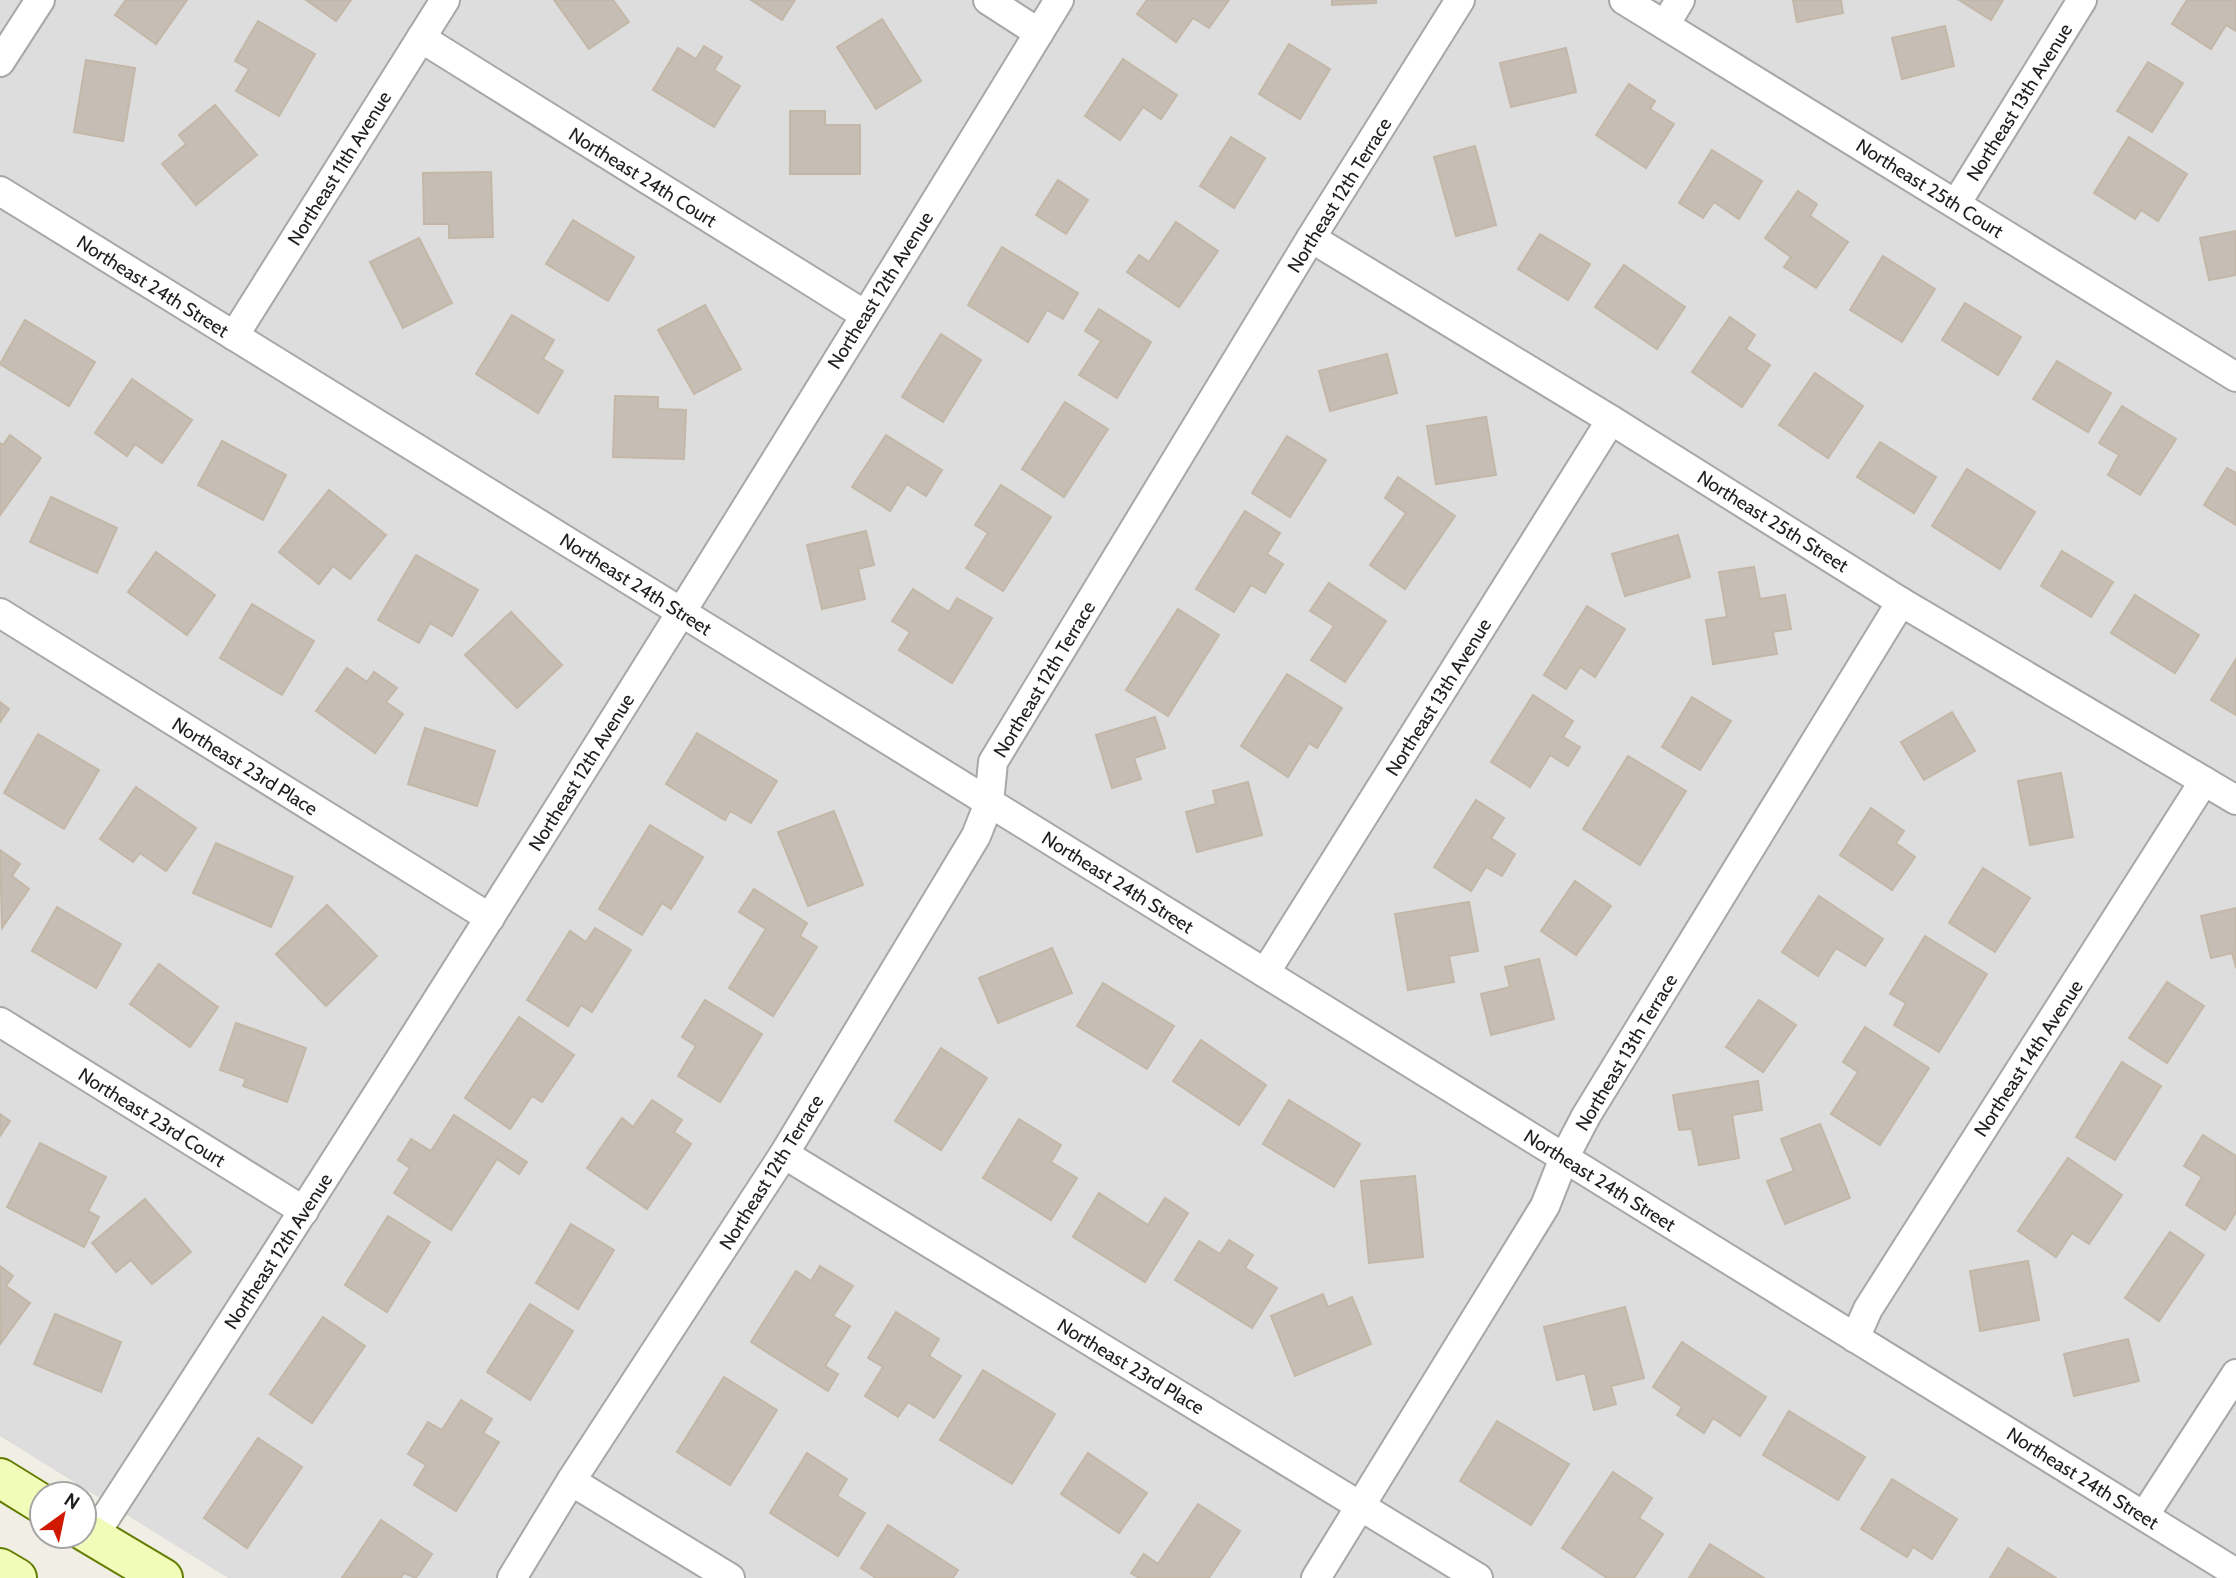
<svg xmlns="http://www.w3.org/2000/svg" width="2236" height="1578" viewBox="0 0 2236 1578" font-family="Cabin,sans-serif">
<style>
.residential{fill:#dedddd}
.building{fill:#c6beb5;stroke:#c3b7a7;stroke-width:2}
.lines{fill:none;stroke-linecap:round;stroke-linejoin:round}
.minor-casing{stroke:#a7a7a7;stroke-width:32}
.secondary-casing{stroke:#617d00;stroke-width:42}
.minor{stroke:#fff;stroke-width:28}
.secondary{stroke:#f1fcb8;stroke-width:38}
.labels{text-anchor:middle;stroke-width:6;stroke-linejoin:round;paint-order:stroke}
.street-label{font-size:19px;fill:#202020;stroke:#fff}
</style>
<rect width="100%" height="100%" fill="#f1eee6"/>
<polygon class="residential" points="0,0 2236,0 2236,1578 228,1578 0,1436"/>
<g class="building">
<polygon points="126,0 187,0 156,44 115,15"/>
<polygon points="306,0 351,0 336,21"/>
<polygon points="554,0 613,0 629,22 589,49"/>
<polygon points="751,0 795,0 782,20"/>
<polygon points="1147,0 1229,0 1209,28 1193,18 1176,42 1137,14"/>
<polygon points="1332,0 1376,0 1376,3 1332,5"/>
<polygon points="1793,0 1841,0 1843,13 1797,22"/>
<polygon points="1959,0 2003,0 1991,20"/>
<polygon points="2187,0 2236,0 2236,31 2226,25 2211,49 2172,24"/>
<polygon points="882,19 921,81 876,109 837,47"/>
<polygon points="258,21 315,54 279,116 236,91 249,69 235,61"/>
<polygon points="1945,26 1954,66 1902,79 1892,38"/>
<polygon points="1289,44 1330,69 1300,119 1259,94"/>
<polygon points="704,46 722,57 714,70 740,86 714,127 653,90 678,48 696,59"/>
<polygon points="1566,48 1576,92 1511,107 1500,63"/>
<polygon points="1123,59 1177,95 1161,119 1143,107 1120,140 1085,116"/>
<polygon points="86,60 135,68 123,141 74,132"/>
<polygon points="2148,62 2183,83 2152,132 2117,111"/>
<polygon points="1629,84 1655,101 1650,109 1674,124 1646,168 1596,135"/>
<polygon points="215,105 257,155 196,205 162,164 186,144 179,135"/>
<polygon points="790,111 825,111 825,125 860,125 860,174 790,174"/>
<polygon points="1231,137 1265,158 1234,208 1200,186"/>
<polygon points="2129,137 2187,174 2158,221 2141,210 2135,219 2094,193"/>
<polygon points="1475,146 1496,225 1456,236 1434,157"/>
<polygon points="1712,150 1762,181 1739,219 1714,202 1703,218 1679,203"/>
<polygon points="491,172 493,237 449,238 449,224 424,224 423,173"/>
<polygon points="1058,180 1088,200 1066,234 1036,215"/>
<polygon points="1798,191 1817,204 1810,216 1848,242 1816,288 1784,267 1791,257 1765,238"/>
<polygon points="573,220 634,257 608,301 546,264"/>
<polygon points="1176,222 1218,251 1179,307 1127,272 1139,255 1149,262"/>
<polygon points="2236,231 2236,275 2209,280 2200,238"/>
<polygon points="1540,234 1590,264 1568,300 1518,269"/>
<polygon points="419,238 452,303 403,328 370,262"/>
<polygon points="1002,247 1078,293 1063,319 1047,310 1028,342 968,305"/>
<polygon points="1883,256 1935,289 1902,342 1850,310"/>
<polygon points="1624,265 1685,307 1657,349 1595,307"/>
<polygon points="1965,303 2021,337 1998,375 1942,340"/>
<polygon points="705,305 741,369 694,394 658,330"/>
<polygon points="1099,309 1151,342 1117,398 1079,375 1101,341 1085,331"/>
<polygon points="512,315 554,340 543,359 563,371 538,413 476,374"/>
<polygon points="1730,317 1755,335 1746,349 1770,365 1742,407 1692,372"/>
<polygon points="25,320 95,362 69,406 0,364"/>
<polygon points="941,334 981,360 943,422 902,397"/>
<polygon points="1387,354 1397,393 1330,411 1319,371"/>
<polygon points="2057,361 2111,393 2088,432 2033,399"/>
<polygon points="1815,373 1863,406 1828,458 1779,425"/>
<polygon points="132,379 192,420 162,463 135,444 127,456 95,433"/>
<polygon points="615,396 658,397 658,409 686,410 684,459 613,457"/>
<polygon points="1065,402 1108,429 1064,497 1022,469"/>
<polygon points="2122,406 2176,439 2140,495 2108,475 2119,455 2099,443"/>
<polygon points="1486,417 1496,475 1436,484 1427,426"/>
<polygon points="10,435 41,458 0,515 0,443 3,445"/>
<polygon points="886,435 942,470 926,496 907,484 890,511 852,487"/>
<polygon points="1287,436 1326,460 1290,517 1252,493"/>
<polygon points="222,441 286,475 263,520 198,485"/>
<polygon points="1880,442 1936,477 1914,513 1857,477"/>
<polygon points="2227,468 2236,473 2236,525 2204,505"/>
<polygon points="1967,469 2035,512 2000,569 1932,526"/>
<polygon points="1398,477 1455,516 1405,589 1370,565 1406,513 1385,498"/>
<polygon points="1001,485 1051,517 1003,591 966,568 988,533 975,525"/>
<polygon points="329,490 386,535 350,579 333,566 319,584 279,552"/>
<polygon points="51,497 117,528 97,573 30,542"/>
<polygon points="1245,511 1280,533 1267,554 1283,564 1265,593 1251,585 1234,612 1196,589"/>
<polygon points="866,531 874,565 858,569 865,599 822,609 807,545"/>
<polygon points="1678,535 1690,577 1625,596 1612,554"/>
<polygon points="2062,551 2113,582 2091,617 2041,586"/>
<polygon points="156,552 215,595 187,635 128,592"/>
<polygon points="416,555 478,590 452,636 430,623 419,643 378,620"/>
<polygon points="1754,567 1760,599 1785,595 1791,629 1773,632 1777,654 1713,664 1706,620 1727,617 1719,572"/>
<polygon points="1329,583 1386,621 1345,682 1311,660 1334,626 1310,611"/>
<polygon points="913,589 949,612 957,598 992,618 952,683 899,650 910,632 892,621"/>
<polygon points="2135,595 2199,635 2175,673 2111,633"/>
<polygon points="252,604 314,641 282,695 220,658"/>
<polygon points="1587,606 1625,629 1595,677 1580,667 1566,689 1544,675"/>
<polygon points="1178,609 1219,635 1168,716 1126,690"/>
<polygon points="511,612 562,665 517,708 465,655"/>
<polygon points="2236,659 2236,715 2211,700"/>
<polygon points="347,668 367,682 374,672 397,688 386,702 403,714 375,753 316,711"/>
<polygon points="1287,674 1342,708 1317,748 1309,743 1288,777 1241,746"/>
<polygon points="1533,695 1573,721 1563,737 1580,747 1568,766 1550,755 1530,787 1491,762"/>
<polygon points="1692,697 1731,721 1700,770 1662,747"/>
<polygon points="0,702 9,709 0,722"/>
<polygon points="1952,712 1975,751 1924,780 1901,742"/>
<polygon points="1155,717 1165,748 1134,758 1141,779 1112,788 1096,735"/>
<polygon points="425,728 495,751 477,806 408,784"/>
<polygon points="697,733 777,781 751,823 730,811 725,820 666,784"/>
<polygon points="38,734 99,770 64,829 4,793"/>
<polygon points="1628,756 1686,791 1640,865 1583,829"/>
<polygon points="2061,773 2073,837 2030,845 2018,781"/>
<polygon points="1248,782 1262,835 1197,852 1186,812 1216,804 1213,791"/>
<polygon points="136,787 196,828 166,871 140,853 133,862 100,839"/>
<polygon points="1476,800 1504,818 1491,838 1515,854 1502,876 1486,867 1471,891 1434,867"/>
<polygon points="1871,808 1904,831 1896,843 1915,857 1892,890 1840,855"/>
<polygon points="834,811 863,885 808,906 778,832"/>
<polygon points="650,825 703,857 671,909 662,903 642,935 599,909"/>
<polygon points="216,843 293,877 271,927 193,893"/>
<polygon points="0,850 20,864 12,876 29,889 2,928"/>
<polygon points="1983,868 2030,898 1995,952 1949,923"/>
<polygon points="1575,881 1611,906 1576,955 1541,931"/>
<polygon points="754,889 807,923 800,936 817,947 773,1016 729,988 766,929 739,912"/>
<polygon points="1819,896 1883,939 1865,966 1836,948 1818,976 1782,952"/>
<polygon points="1469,902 1478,951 1449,956 1454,982 1408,990 1395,914"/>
<polygon points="327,905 377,956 326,1006 276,954"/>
<polygon points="57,907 121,944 96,988 32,951"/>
<polygon points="2236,908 2236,968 2232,953 2211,958 2201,916"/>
<polygon points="595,928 631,950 592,1012 581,1005 568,1026 527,1000 570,931 586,942"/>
<polygon points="1925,936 1987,974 1939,1052 1894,1025 1906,1003 1890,994"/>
<polygon points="1052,948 1072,993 998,1023 979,978"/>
<polygon points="1539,959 1554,1019 1491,1035 1481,994 1510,987 1505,967"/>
<polygon points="159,964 218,1007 190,1047 130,1004"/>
<polygon points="2167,982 2204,1006 2167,1063 2129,1038"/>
<polygon points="1103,983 1174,1026 1147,1069 1077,1026"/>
<polygon points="705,1000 762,1034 720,1102 678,1076 696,1046 682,1037"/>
<polygon points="1759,1000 1796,1025 1763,1072 1726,1047"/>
<polygon points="519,1017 574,1055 542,1102 532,1096 510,1129 465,1098"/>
<polygon points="236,1023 306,1048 287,1102 243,1086 246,1079 220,1070"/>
<polygon points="1865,1027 1929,1068 1880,1145 1831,1114 1858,1072 1843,1062"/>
<polygon points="1201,1040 1266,1085 1239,1125 1173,1081"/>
<polygon points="941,1048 987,1078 941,1150 895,1121"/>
<polygon points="2122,1062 2161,1086 2115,1160 2076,1137"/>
<polygon points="1758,1081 1762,1110 1732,1115 1739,1158 1699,1165 1692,1129 1679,1130 1673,1095"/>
<polygon points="652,1100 682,1120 674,1132 691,1144 647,1209 587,1168 622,1118 633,1127"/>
<polygon points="1289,1100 1360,1144 1334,1187 1263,1144"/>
<polygon points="0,1114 10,1121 0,1136"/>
<polygon points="454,1115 527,1162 519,1174 497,1159 451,1230 394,1193 410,1168 398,1160 411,1139 431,1151"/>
<polygon points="1019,1119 1061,1145 1051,1162 1077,1178 1051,1220 983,1178"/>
<polygon points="1820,1124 1850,1198 1785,1224 1767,1181 1794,1171 1781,1139"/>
<polygon points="2203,1135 2236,1156 2236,1212 2225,1230 2186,1205 2202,1177 2184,1166"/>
<polygon points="40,1143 106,1177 88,1211 99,1217 84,1247 7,1207"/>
<polygon points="2068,1158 2122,1195 2089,1244 2072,1233 2056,1257 2018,1231"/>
<polygon points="1415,1176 1423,1257 1369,1263 1361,1181"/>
<polygon points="1099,1193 1148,1225 1165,1198 1188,1213 1145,1282 1073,1237"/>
<polygon points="145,1199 191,1252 152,1284 131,1260 116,1272 92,1243"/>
<polygon points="388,1216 430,1242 387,1312 345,1285"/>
<polygon points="571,1224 614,1250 578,1309 536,1283"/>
<polygon points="2170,1232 2204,1255 2159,1321 2125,1298"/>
<polygon points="1229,1240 1253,1255 1245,1268 1277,1288 1252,1328 1175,1280 1199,1241 1220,1254"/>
<polygon points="2028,1261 2039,1320 1980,1331 1970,1271"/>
<polygon points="0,1266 13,1276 6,1286 30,1303 1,1343"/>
<polygon points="820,1266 853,1286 833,1316 850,1326 825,1366 838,1374 828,1391 751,1342 796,1271 811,1281"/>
<polygon points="1323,1294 1328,1307 1352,1297 1371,1344 1295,1376 1271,1316"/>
<polygon points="530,1304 573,1331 530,1400 487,1372"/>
<polygon points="1625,1307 1644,1378 1611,1386 1616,1404 1594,1410 1585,1373 1557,1380 1544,1327"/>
<polygon points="896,1312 939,1339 929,1356 961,1376 934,1418 908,1402 898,1417 865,1396 883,1367 868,1358"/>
<polygon points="55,1314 121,1342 101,1392 34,1364"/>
<polygon points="323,1317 365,1346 312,1423 270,1394"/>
<polygon points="2128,1339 2139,1381 2074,1396 2064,1354"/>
<polygon points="1682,1342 1766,1397 1740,1436 1713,1418 1704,1433 1677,1415 1682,1407 1653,1387"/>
<polygon points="983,1370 1055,1414 1012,1484 940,1440"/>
<polygon points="724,1377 777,1410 730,1485 677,1452"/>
<polygon points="461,1400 492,1419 483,1433 499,1442 456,1511 414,1485 426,1465 408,1454 428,1422 442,1430"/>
<polygon points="1789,1411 1865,1457 1838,1500 1763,1455"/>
<polygon points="1497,1421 1569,1464 1531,1525 1460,1481"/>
<polygon points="258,1438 302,1467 247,1548 204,1518"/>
<polygon points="807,1453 847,1479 837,1496 865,1513 838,1556 770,1513"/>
<polygon points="1088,1453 1147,1493 1119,1533 1061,1494"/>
<polygon points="1613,1472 1652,1498 1639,1518 1663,1534 1634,1578 1607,1578 1562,1548"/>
<polygon points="1892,1479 1957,1519 1932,1559 1913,1547 1907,1557 1861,1529"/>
<polygon points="1198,1504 1240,1531 1209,1578 1139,1578 1131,1573 1144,1554 1158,1564"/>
<polygon points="381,1520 432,1554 416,1578 404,1573 401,1578 342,1578"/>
<polygon points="888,1525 958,1570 953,1578 876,1578 861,1568"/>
<polygon points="1710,1544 1764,1578 1689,1578"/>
<polygon points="2008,1548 2056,1578 1990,1578"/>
</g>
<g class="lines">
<defs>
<g id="minor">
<polyline points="988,0 1039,33"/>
<polyline points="1624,0 2236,377"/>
<polyline points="1665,25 1680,0"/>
<polyline points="421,38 865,315"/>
<polyline points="0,62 40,0"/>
<polyline points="0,191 2236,1573"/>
<polyline points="1956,204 2082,0"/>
<polyline points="1311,238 1611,420 1901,602 2236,800"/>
<polyline points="234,336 445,0"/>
<polyline points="0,613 490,918"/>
<polyline points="1265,973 1611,420"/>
<polyline points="0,1022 304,1211"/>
<polyline points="784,1154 1478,1578"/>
<polyline points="1855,1338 1868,1309 2204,781"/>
<polyline points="571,1481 730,1578"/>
<polyline points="2144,1516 2236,1374"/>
<path d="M93,1537C423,1029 744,516 1059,0"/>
<polyline points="512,1578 571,1481 784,1154 976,836 989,803 993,762 1311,238 1460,0"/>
<polyline points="1316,1578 1545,1206 1564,1158 1586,1116 1901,602"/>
</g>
<g id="secondary">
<polyline points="0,1478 42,1504"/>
<polyline points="84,1531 163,1578"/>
<polyline points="0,1568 17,1578"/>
</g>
</defs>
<use href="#minor" class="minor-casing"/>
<use href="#secondary" class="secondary-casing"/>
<use href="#minor" class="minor"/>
<use href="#secondary" class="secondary"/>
</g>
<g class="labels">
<g class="street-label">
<text transform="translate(2019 102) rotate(-58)" y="7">Northeast 13th Avenue</text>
<text transform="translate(339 168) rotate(-58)" y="7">Northeast 11th Avenue</text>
<text transform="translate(643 177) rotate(32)" y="7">Northeast 24th Court</text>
<text transform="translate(1930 188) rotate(32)" y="7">Northeast 25th Court</text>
<text transform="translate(1339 195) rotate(-58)" y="7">Northeast 12th Terrace</text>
<text transform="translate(153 286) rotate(32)" y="7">Northeast 24th Street</text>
<text transform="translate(880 290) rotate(-58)" y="7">Northeast 12th Avenue</text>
<text transform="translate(1773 521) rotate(32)" y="7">Northeast 25th Street</text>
<text transform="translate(636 584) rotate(32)" y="7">Northeast 24th Street</text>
<text transform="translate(1044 679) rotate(-59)" y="7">Northeast 12th Terrace</text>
<text transform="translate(1438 697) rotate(-58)" y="7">Northeast 13th Avenue</text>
<text transform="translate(245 766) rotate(32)" y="7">Northeast 23rd Place</text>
<text transform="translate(581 772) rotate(-58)" y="7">Northeast 12th Avenue</text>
<text transform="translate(1118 882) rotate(32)" y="7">Northeast 24th Street</text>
<text transform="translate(1626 1052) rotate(-59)" y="7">Northeast 13th Terrace</text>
<text transform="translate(2028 1058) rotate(-57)" y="7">Northeast 14th Avenue</text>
<text transform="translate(152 1117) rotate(32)" y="7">Northeast 23rd Court</text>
<text transform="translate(771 1172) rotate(-58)" y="7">Northeast 12th Terrace</text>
<text transform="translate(1600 1180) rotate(32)" y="7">Northeast 24th Street</text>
<text transform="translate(278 1251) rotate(-57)" y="7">Northeast 12th Avenue</text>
<text transform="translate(1131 1366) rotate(31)" y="7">Northeast 23rd Place</text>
<text transform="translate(2083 1478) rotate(32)" y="7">Northeast 24th Street</text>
</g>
</g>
<g transform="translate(63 1515) rotate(33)"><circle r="33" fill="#ffffff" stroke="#a6a6a6" stroke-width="2"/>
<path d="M0-5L12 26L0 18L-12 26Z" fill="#d01900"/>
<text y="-10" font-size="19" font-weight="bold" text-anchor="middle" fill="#202020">N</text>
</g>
</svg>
